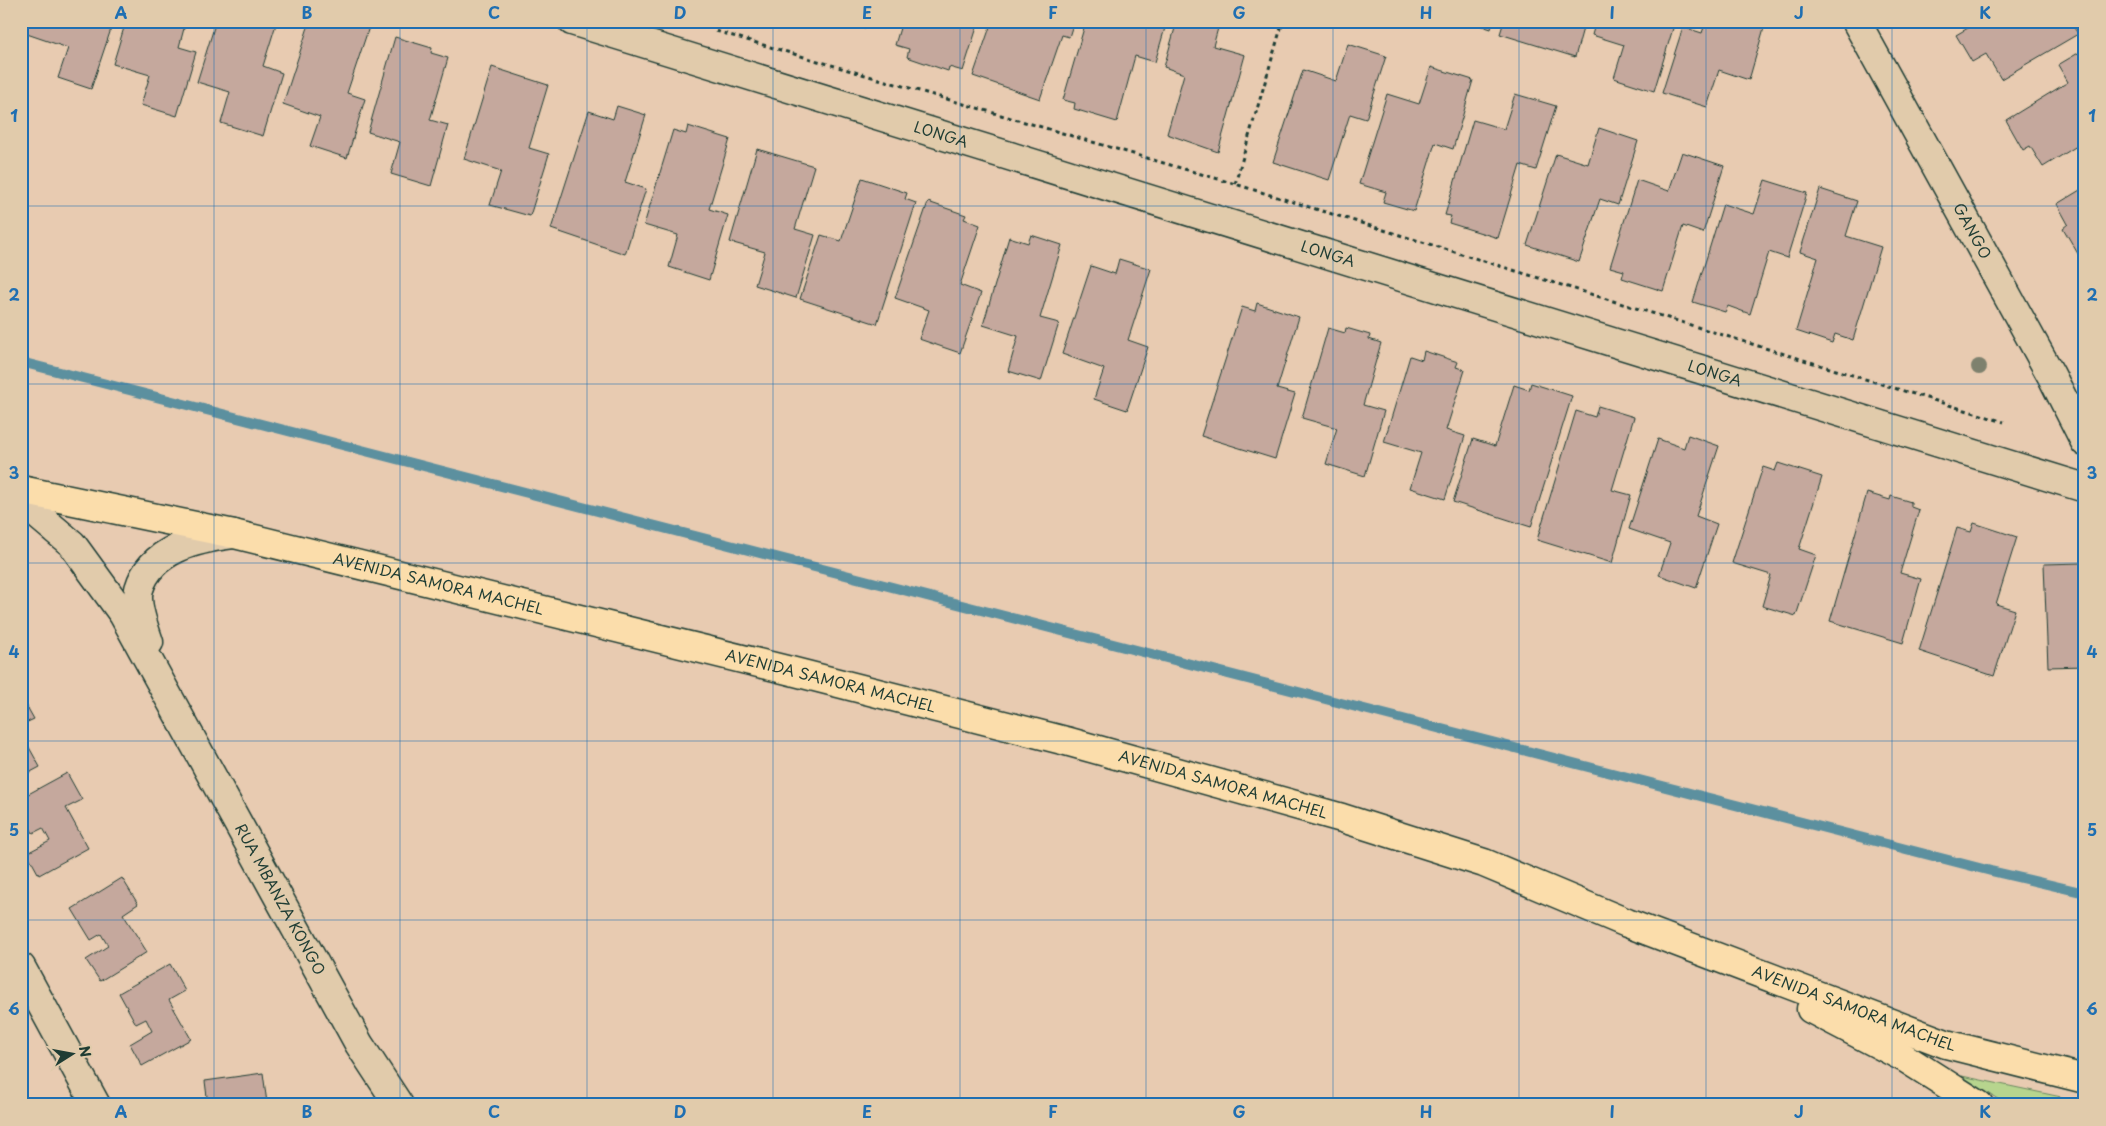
<svg xmlns="http://www.w3.org/2000/svg" width="2106" height="1126" viewBox="0 0 2106 1126" font-family="'Playpen Sans',sans-serif">
<style>
.green{fill:#b7d58e;stroke:#6b8961}
.lines{fill:none;stroke-linecap:round;stroke-linejoin:round}
.stream{stroke:#5c909f;stroke-width:10}
.building{fill:#c5a89d;stroke:#1f3d34}
.minor-casing{stroke:#1f3d34;stroke-width:31}
.major-casing{stroke:#1f3d34;stroke-width:31}
.path{stroke:#1f3d34;stroke-width:3;stroke-dasharray:4 4;stroke-linecap:butt}
.minor{stroke:#e1cbab;stroke-width:28}
.major{stroke:#fbddab;stroke-width:28}
.tree{fill:#7e816e}
.grid{fill:none;stroke:#1f6fb2;stroke-width:1;stroke-opacity:0.55}
.labels{text-anchor:middle;stroke-width:4;stroke-linejoin:round;paint-order:stroke}
.street-label{font-size:15px;fill:#1f3d34;stroke:#e1cbab}
.neatline{fill:none;stroke:#1f6fb2;stroke-width:2}
.grid-label{font-size:16px;text-anchor:middle;font-weight:bold;fill:#1f6fb2}
</style>
<rect width="100%" height="100%" fill="#e8cbb1"/>
<filter id="ink" filterUnits="userSpaceOnUse"><feTurbulence type="fractalNoise" baseFrequency=".02" numOctaves="2"/><feDisplacementMap in="SourceGraphic" scale="10" xChannelSelector="R" yChannelSelector="G"/><feConvolveMatrix kernelMatrix="1 2 1 2 8 2 1 2 1" color-interpolation-filters="sRGB"/></filter>
<g filter="url(#ink)">
<polygon class="green" points="1962,1076 2085,1102 2085,1105 2007,1105"/>
<g class="lines">
<polyline class="stream" points="21,362 1991,871 2085,893"/>
</g>
<g class="building">
<polygon points="28,21 92,21 92,23 111,29 91,89 58,78 68,48 24,33"/>
<polygon points="126,21 186,21 179,47 196,52 177,116 141,105 150,75 113,64"/>
<polygon points="216,21 277,21 263,66 282,73 263,136 221,123 230,92 197,82"/>
<polygon points="310,21 353,21 369,27 347,93 365,99 347,158 310,146 320,117 283,104"/>
<polygon points="842,21 867,21 865,28"/>
<polygon points="902,21 979,21 963,71 949,67 948,71 907,57 909,49 895,45"/>
<polygon points="992,21 1074,21 1069,37 1062,35 1040,99 973,76"/>
<polygon points="1086,21 1113,21 1122,24 1123,21 1167,21 1155,62 1135,56 1117,122 1074,109 1075,103 1063,100"/>
<polygon points="1177,21 1220,21 1213,46 1245,55 1218,152 1167,134 1184,74 1164,67"/>
<polygon points="1467,21 1493,21 1491,29"/>
<polygon points="1504,21 1585,21 1575,57 1500,34"/>
<polygon points="1596,21 1661,21 1674,25 1654,91 1614,78 1624,45 1592,35"/>
<polygon points="1706,21 1766,21 1749,80 1719,70 1707,107 1662,93 1683,27 1702,33"/>
<polygon points="1980,21 2070,21 2078,34 2001,79 1986,54 1972,62 1956,35"/>
<polygon points="395,37 432,48 431,53 448,58 430,120 448,125 431,186 391,174 400,142 368,132"/>
<polygon points="1348,44 1386,56 1366,119 1350,114 1329,180 1273,162 1303,70 1336,81"/>
<polygon points="2085,49 2085,141 2043,167 2030,146 2023,150 2006,120 2068,82 2058,65"/>
<polygon points="492,67 548,85 529,148 549,154 530,216 490,205 501,171 464,159"/>
<polygon points="1431,67 1473,80 1453,149 1435,143 1414,211 1383,202 1386,192 1359,184 1387,94 1419,104"/>
<polygon points="1515,94 1556,106 1536,170 1520,165 1498,238 1449,223 1451,216 1445,215 1473,120 1504,129"/>
<polygon points="617,106 646,115 625,182 646,189 625,254 551,229 589,111 613,119"/>
<polygon points="688,126 730,139 709,209 728,215 709,280 669,267 678,235 644,225 673,130 686,134"/>
<polygon points="1599,128 1638,141 1618,205 1600,199 1579,262 1527,245 1556,154 1588,164"/>
<polygon points="757,149 814,166 795,229 815,235 796,298 755,285 765,252 730,242"/>
<polygon points="1682,152 1724,166 1703,233 1683,226 1663,291 1622,278 1624,271 1610,267 1637,180 1669,191"/>
<polygon points="862,178 907,193 905,199 916,203 877,324 800,299 821,235 841,241"/>
<polygon points="1765,180 1807,193 1787,258 1769,252 1750,314 1728,306 1725,312 1693,302 1723,204 1754,214"/>
<polygon points="2085,187 2085,257 2081,259 2063,228 2068,224 2057,204"/>
<polygon points="1820,189 1857,201 1846,236 1881,247 1853,340 1835,334 1832,343 1796,331 1818,258 1800,252"/>
<polygon points="928,202 966,215 964,219 980,225 960,285 981,293 960,353 919,339 929,310 895,298"/>
<polygon points="1031,235 1062,245 1040,318 1059,323 1041,381 1008,371 1018,336 983,325 1009,237 1028,243"/>
<polygon points="1119,259 1151,269 1128,340 1148,347 1127,410 1094,399 1104,369 1062,354 1091,266 1115,274"/>
<polygon points="1257,303 1299,317 1277,389 1295,394 1275,459 1201,436 1242,307 1255,311"/>
<polygon points="1328,328 1345,333 1346,328 1370,335 1369,339 1381,343 1363,405 1384,411 1365,476 1326,464 1337,428 1302,418"/>
<polygon points="1424,351 1458,362 1456,367 1465,370 1446,430 1465,436 1445,499 1410,488 1421,453 1384,442 1410,356 1422,360"/>
<polygon points="1531,383 1572,396 1531,527 1453,502 1473,439 1495,446 1514,385 1529,390"/>
<polygon points="1598,406 1634,417 1612,490 1631,495 1612,563 1537,540 1576,411 1595,417"/>
<polygon points="1688,435 1719,446 1696,516 1717,524 1696,588 1659,575 1670,543 1629,529 1658,439 1684,448"/>
<polygon points="1778,463 1822,477 1799,549 1816,555 1796,616 1762,606 1771,575 1732,563 1763,467 1775,471"/>
<polygon points="1867,493 1890,500 1891,496 1911,502 1911,507 1919,510 1900,573 1921,579 1903,643 1830,621"/>
<polygon points="1974,523 2017,537 1996,604 2015,610 1994,676 1919,651 1957,528 1971,532"/>
<polygon points="2082,563 2082,574 2085,574 2085,670 2085,666 2048,667 2044,564"/>
<polygon points="21,696 34,719 21,725"/>
<polygon points="21,733 40,767 21,777"/>
<polygon points="67,773 82,800 66,808 88,848 39,875 27,853 50,841 43,828 33,833 21,812 21,798"/>
<polygon points="122,878 138,904 123,914 147,952 100,981 86,960 108,946 101,934 91,940 72,909"/>
<polygon points="170,964 185,991 169,1000 191,1039 142,1066 130,1044 152,1031 146,1019 136,1024 119,993"/>
<polygon points="263,1073 267,1103 208,1105 205,1081"/>
</g>
<g class="lines">
<defs>
<g id="minor">
<path id="s1" d="M572,21L2085,488"/>
<path id="s2" d="M1856,21L2051,375L2085,442"/>
<path id="s3" d="M21,501L72,544L123,614L359,1044L399,1105"/>
<path d="M149,642C144,628 135,603 139,589C151,548 198,539 234,534"/>
<polyline points="21,967 96,1105"/>
</g>
<g id="major">
<path id="s4" d="M21,490L234,534L787,670L1066,741L1342,818L1484,863L1627,923L1946,1044L2085,1079"/>
<polyline points="1811,1009 1905,1058 1979,1105"/>
</g>
</defs>
<use href="#minor" class="minor-casing"/>
<use href="#major" class="major-casing"/>
<g class="path">
<polyline points="716,31 1235,184 2004,422"/>
<polyline points="1235,184 1283,21"/>
</g>
<use href="#minor" class="minor"/>
<use href="#major" class="major"/>
</g>
<circle class="tree" cx="1979" cy="367" r="8"/>
</g>
<path class="grid" d="M214,21V1105M400,21V1105M587,21V1105M773,21V1105M960,21V1105M1146,21V1105M1333,21V1105M1519,21V1105M1706,21V1105M1892,21V1105M21,206H2085M21,384H2085M21,563H2085M21,741H2085M21,920H2085"/>
<g class="labels">
<g class="street-label">
<text dy="5" stroke="none"><textPath href="#s1" startOffset="386">LONGA</textPath></text>
<text dy="5" stroke="none"><textPath href="#s2" startOffset="240">GANGO</textPath></text>
<text dy="5" stroke="none"><textPath href="#s1" startOffset="791">LONGA</textPath></text>
<text dy="5" stroke="none"><textPath href="#s1" startOffset="1196">LONGA</textPath></text>
<text dy="5" stroke="none"><textPath href="#s4" startOffset="428">AVENIDA SAMORA MACHEL</textPath></text>
<text dy="5" stroke="none"><textPath href="#s4" startOffset="832">AVENIDA SAMORA MACHEL</textPath></text>
<text dy="5" stroke="none"><textPath href="#s4" startOffset="1238">AVENIDA SAMORA MACHEL</textPath></text>
<text dy="5" stroke="none"><textPath href="#s3" startOffset="479">RUA MBANZA KONGO</textPath></text>
<text dy="5" stroke="none"><textPath href="#s4" startOffset="1908">AVENIDA SAMORA MACHEL</textPath></text>
</g>
</g>
<rect width="2106" height="1126" fill="none" stroke="#e1cbab" stroke-width="55"/>
<g transform="translate(72 1054) rotate(79)" stroke="#e1cbab" stroke-width="4" paint-order="stroke">
<path d="M0-4L9 19L0 12L-9 19Z" fill="#1f3d34"/>
<text y="-8" font-size="14" font-weight="bold" text-anchor="middle" fill="#1f3d34">N</text>
</g>
<rect x="28" y="28" width="2050" height="1070" class="neatline"/>
<g class="grid-label">
<text x="121" y="19">A</text>
<text x="307" y="19">B</text>
<text x="494" y="19">C</text>
<text x="680" y="19">D</text>
<text x="867" y="19">E</text>
<text x="1053" y="19">F</text>
<text x="1239" y="19">G</text>
<text x="1426" y="19">H</text>
<text x="1612" y="19">I</text>
<text x="1799" y="19">J</text>
<text x="1985" y="19">K</text>
<text x="14" y="122">1</text>
<text x="2092" y="122">1</text>
<text x="14" y="301">2</text>
<text x="2092" y="301">2</text>
<text x="14" y="479">3</text>
<text x="2092" y="479">3</text>
<text x="14" y="658">4</text>
<text x="2092" y="658">4</text>
<text x="14" y="836">5</text>
<text x="2092" y="836">5</text>
<text x="14" y="1015">6</text>
<text x="2092" y="1015">6</text>
<text x="121" y="1118">A</text>
<text x="307" y="1118">B</text>
<text x="494" y="1118">C</text>
<text x="680" y="1118">D</text>
<text x="867" y="1118">E</text>
<text x="1053" y="1118">F</text>
<text x="1239" y="1118">G</text>
<text x="1426" y="1118">H</text>
<text x="1612" y="1118">I</text>
<text x="1799" y="1118">J</text>
<text x="1985" y="1118">K</text>
</g>
</svg>
